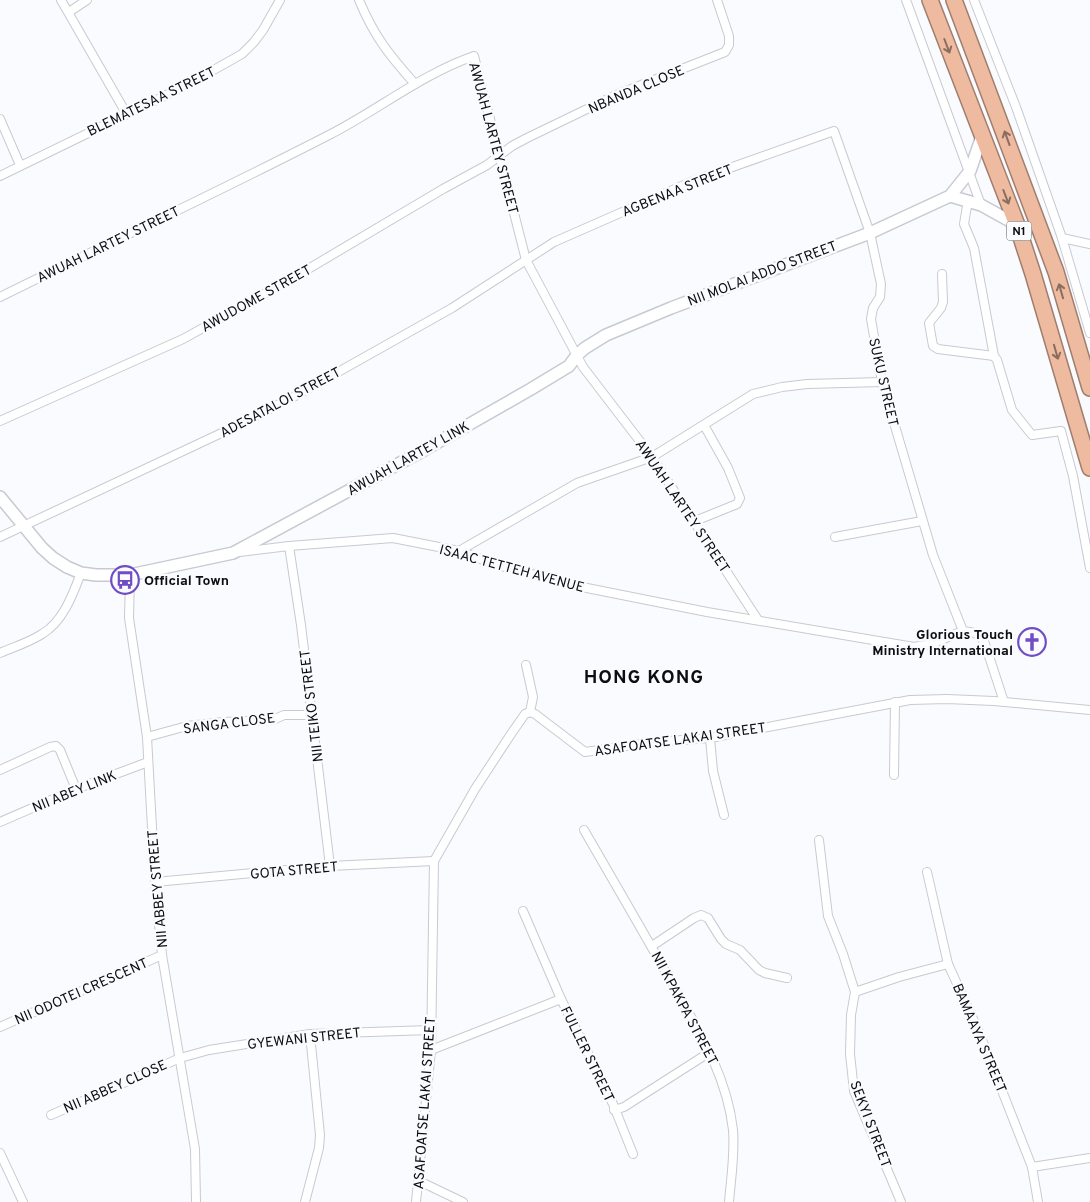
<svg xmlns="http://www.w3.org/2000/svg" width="1090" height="1202" viewBox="0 0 1090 1202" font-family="Overpass,sans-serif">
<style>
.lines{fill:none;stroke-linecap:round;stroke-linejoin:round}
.street-casing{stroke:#c7cad2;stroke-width:10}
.secondary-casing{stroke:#c7cad2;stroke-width:14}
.highway-casing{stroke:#a07e6e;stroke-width:18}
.street{stroke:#fff;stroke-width:8}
.secondary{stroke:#fff;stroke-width:11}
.highway{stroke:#efbba0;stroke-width:15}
.oneway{stroke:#896d5f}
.labels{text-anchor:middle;stroke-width:5;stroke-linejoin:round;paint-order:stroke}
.shield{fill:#fafbfe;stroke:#535457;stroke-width:1}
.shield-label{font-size:12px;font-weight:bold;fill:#0c0d10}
.street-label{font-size:14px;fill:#0c0d10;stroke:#fafbfe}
.poi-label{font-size:14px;font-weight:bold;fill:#0c0d10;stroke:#fafbfe;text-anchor:start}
.district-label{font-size:19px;font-weight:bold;letter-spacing:1px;fill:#0c0d10;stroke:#fafbfe}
</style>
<rect width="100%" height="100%" fill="#fafbfe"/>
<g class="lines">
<defs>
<g id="street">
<polyline points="61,0 126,113"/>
<path d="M359,0C374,36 389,55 415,84"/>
<polyline points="906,0 981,205"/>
<polyline points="974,0 1016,107 1062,238 1090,333"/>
<polyline points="69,12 87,0"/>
<polyline points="0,119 20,165"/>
<polyline points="0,176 187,85 242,54 254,42 263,30 280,0"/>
<polyline points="968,200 964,224 974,248 994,356 997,360 1012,410 1032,435 1061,431 1073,476 1090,568"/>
<polyline points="1062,238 1090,244"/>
<polyline points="942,274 943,302 941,308 929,323 933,346 938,349 994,356"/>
<path d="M0,297C109,243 220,191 329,135C378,110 422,74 474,56L526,260L583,367L652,457L758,620"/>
<polyline points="0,421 183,339 293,278 443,189 487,165 512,146 527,138 616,95 725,52 729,45 729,36 717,0"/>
<polyline points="695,521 737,504 740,498 728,468 704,425"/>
<polyline points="0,537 230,429 299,394 452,308 554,242 693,181 834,131 870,233 881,284 880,297 873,308 871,319 882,382 933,555 963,631"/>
<polyline points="835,537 922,521"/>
<polyline points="289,546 301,625 330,866"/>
<polyline points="459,551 577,483 652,457 753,394 782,387 807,384 882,382"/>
<polyline points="240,552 289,546 393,538 459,551 497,565 582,587 707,612 914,647 931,644 963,631 976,633 981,637 985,644 1004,702"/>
<polyline points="130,575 129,618 147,737 155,882 162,955 195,1149 196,1202"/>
<path d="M0,653C14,647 30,642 42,634C63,622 73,594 81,573"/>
<polyline points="526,665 533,697 530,712"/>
<polyline points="530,712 535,714 585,752 655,742 710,738 910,700 947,699 994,701 1090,710"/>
<polyline points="147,737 187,726 223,722 273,720 284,715 311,715"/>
<polyline points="710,738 713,771 724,815"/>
<polyline points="0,770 50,747 56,746 60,750 76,789"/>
<polyline points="894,775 895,702"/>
<polyline points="0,822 76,789 148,762"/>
<path d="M584,830C614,882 644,933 673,985C699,1031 727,1076 733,1130C735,1154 731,1178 729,1202"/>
<polyline points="819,840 828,916 843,954 855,992 851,1015 850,1054 854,1091 901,1202"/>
<polyline points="927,872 948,964 979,1032 1032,1167 1038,1202"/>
<polyline points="155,882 330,866 434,861"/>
<polyline points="523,911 561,999 613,1104 633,1154"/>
<polyline points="652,946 694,918 701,915 708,918 721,939 726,944 740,950 759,970 765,973 787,978"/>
<polyline points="855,992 899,977 948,964"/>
<polyline points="0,1027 162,955"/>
<polyline points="431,1050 561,999"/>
<polyline points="614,1110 624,1107 710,1052"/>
<polyline points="51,1115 180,1058 209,1050 310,1034 430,1030"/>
<polyline points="0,1153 23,1202"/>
<polyline points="1032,1167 1090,1158"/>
<polyline points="419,1181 463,1202"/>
<polyline points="305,1202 319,1148 320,1135 310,1034"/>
<polyline points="416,1202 431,1050 434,861 475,789 511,734 525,714 530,712"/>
</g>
<g id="secondary">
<polyline points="950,196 981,205 1017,225"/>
<polyline points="0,497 42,548 53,558 67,567 81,573 96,575 130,575 233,553 426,449 531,389 569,366 577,355 585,348 606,335 671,308 870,233 950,196 970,171 982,136"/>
</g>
<g id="highway">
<polyline points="930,0 1017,225 1033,274 1090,468"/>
<polyline points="954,0 1056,272 1090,388"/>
</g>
</defs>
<use href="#street" class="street-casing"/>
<use href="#secondary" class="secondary-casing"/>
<use href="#highway" class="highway-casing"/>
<use href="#street" class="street"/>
<use href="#secondary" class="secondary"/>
<use href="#highway" class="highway"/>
</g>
<defs><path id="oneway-shaft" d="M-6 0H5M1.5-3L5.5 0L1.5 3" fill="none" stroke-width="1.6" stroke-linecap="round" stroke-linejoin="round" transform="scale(1.25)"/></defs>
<g class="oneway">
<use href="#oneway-shaft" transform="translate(947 46) rotate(69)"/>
<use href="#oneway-shaft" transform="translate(1007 138) rotate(-110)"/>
<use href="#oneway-shaft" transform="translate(1006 197) rotate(69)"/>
<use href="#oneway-shaft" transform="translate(1061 291) rotate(-106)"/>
<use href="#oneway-shaft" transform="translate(1056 352) rotate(74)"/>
</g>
<defs>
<symbol id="bus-ring" viewBox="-11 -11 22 22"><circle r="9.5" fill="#fafbfe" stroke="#704cc5" stroke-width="1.5"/><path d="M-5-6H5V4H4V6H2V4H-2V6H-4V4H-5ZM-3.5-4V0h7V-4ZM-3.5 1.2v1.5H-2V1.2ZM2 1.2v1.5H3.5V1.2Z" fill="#704cc5"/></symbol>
<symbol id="church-ring" viewBox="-11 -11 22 22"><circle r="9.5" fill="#fafbfe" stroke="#704cc5" stroke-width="1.5"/><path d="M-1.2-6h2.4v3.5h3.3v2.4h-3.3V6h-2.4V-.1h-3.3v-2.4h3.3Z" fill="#704cc5"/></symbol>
</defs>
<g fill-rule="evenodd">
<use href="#bus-ring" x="109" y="564" width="32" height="32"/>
<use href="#church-ring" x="1016" y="626" width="32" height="32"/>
</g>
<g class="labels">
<rect class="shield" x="1006.5" y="221.5" width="25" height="19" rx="4"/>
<g class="shield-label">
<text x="1019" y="235">N1</text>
</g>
<g class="street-label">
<text transform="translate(636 89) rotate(-23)" y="5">NBANDA CLOSE</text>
<text transform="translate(151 101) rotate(-26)" y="5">BLEMATESAA STREET</text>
<text transform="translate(494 138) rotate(75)" y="5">AWUAH LARTEY STREET</text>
<text transform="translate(677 190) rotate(-22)" y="5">AGBENAA STREET</text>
<text transform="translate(108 244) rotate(-26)" y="5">AWUAH LARTEY STREET</text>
<text transform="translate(762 273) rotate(-21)" y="5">NII MOLAI ADDO STREET</text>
<text transform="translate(256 298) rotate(-29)" y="5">AWUDOME STREET</text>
<text transform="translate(884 382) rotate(77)" y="5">SUKU STREET</text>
<text transform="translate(280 402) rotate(-28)" y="5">ADESATALOI STREET</text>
<text transform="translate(408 458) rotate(-29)" y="5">AWUAH LARTEY LINK</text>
<text transform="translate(683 506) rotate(56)" y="5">AWUAH LARTEY STREET</text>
<text transform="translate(512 568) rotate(15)" y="5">ISAAC TETTEH AVENUE</text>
<text transform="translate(311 706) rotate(-97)" y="5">NII TEIKO STREET</text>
<text transform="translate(229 723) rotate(-7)" y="5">SANGA CLOSE</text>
<text transform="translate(680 739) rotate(-8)" y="5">ASAFOATSE LAKAI STREET</text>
<text transform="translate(74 791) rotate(-22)" y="5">NII ABEY LINK</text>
<text transform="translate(294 870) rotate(-5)" y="5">GOTA STREET</text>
<text transform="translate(157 889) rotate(-95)" y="5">NII ABBEY STREET</text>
<text transform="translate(81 991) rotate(-24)" y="5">NII ODOTEI CRESCENT</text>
<text transform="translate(685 1008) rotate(62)" y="5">NII KPAKPA STREET</text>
<text transform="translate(304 1038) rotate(-6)" y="5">GYEWANI STREET</text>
<text transform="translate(980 1038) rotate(67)" y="5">BAMAAYA STREET</text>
<text transform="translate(588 1054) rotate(64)" y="5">FULLER STREET</text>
<text transform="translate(115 1086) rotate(-24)" y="5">NII ABBEY CLOSE</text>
<text transform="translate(424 1103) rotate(-86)" y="5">ASAFOATSE LAKAI STREET</text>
<text transform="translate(871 1124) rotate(69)" y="5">SEKYI STREET</text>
</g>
<g class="poi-label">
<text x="144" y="585">Official Town</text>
<text x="1013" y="639" text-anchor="end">Glorious Touch<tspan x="1013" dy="16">Ministry International</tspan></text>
</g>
<g class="district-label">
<text x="644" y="683">HONG KONG</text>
</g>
</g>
</svg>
